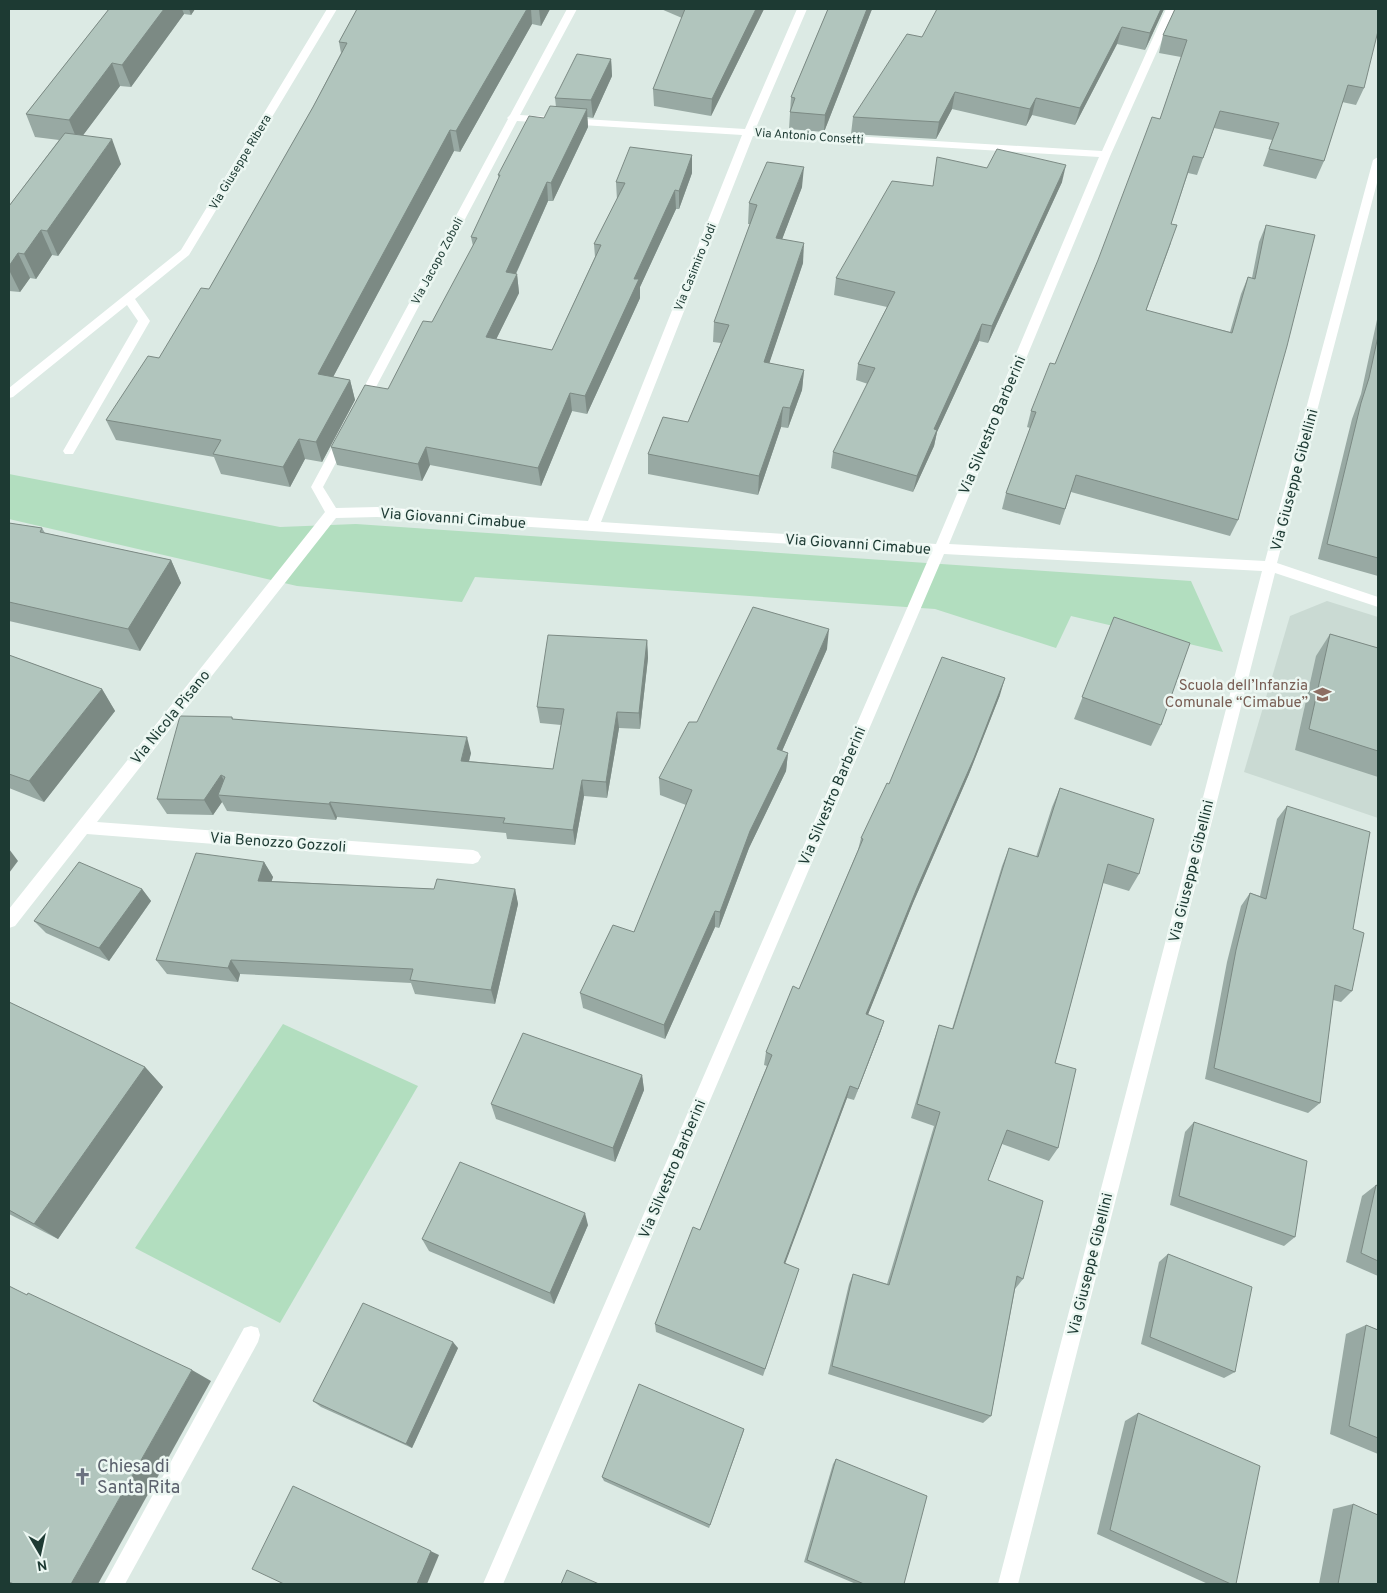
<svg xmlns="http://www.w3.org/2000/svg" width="1387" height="1593" viewBox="0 0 1387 1593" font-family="Overpass,sans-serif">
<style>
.built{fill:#cadad3}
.green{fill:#b2debf}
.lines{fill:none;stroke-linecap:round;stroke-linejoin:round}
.minor{fill:#fff;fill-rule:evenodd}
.wall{fill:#98a9a3}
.shaded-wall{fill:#7c8a84}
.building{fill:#b1c5bd;stroke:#7c8a84}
.labels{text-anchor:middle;stroke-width:5;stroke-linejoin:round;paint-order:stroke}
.far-street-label{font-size:12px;fill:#1d3a33;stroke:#ecf7f2}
.street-label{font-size:15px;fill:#1d3a33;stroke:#ecf7f2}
.education-label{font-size:15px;fill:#785e54;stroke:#ecf7f2;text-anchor:end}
.near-worship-label{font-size:18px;fill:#5b616d;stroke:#ecf7f2;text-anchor:start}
</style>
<rect width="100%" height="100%" fill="#dceae4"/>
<polygon class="built" points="1327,601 1378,617 1378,818 1244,772 1290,616"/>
<g class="green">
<polygon points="9,474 280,527 356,524 1191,581 1223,652 1071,616 1056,648 935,609 475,577 462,602 297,586 9,519"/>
<polygon points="283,1024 418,1086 280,1323 135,1248"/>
</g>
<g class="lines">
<g class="minor">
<polygon points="327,9 337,9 189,255 135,299 150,321 73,454 65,454 63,451 138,321 127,305 13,397 9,398 9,388 181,250"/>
<path d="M567,9H577L520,115L745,129L797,9H807L755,130L1102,151L1166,9H1176L1111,154L949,544L1265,561L1373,160L1378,157V179L1277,563L1378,597V607L1275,573L1018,1584H998L1262,571L944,554L503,1584H483L931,553L377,517L336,518L97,822L473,850L478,852L481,857L478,862L473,864L87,834L15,926L9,928V909L325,512L311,487L339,435H347L349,438L323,487L336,508L377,507L588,521L742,135L517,121L367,404L361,408L355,404L508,119L507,118L510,115ZM753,136L1099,157L936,544L601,522Z"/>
<polygon points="251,1326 258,1328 260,1335 258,1342 125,1584 104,1584 244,1328"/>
</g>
</g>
<g class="wall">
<polygon points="109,9 195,9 191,15 184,14 131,87 120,86 83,135 121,164 58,256 52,255 36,279 30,278 20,292 9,291 9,206 59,140 35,137 26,114"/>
<polygon points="357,9 550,9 541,26 532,24 460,152 454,151 333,377 350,380 355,400 322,462 305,459 290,487 221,474 214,457 116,440 106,420 159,358 209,289 313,107 341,53 339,42"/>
<polygon points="661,9 764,9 711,116 654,106 653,89 682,18"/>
<polygon points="828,9 872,9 824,132 789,129 791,97"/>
<polygon points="1164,9 1145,50 1117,44 1075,125 1032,115 1026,126 952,109 936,139 851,134 853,117 922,37"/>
<polygon points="1175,9 1364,88 1356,105 1342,102 1324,161 1316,179 1263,166 1272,140 1214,128 1197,175 1188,173 1171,224 1171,243 1146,311 1230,332 1241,294 1248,277 1252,278 1259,242 1266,225 1238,520 1230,536 1071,492 1060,525 1002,509 1006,493 1030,428 1027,427 1031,411 1055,364 1160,119 1181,57 1159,53 1163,35"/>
<polygon points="611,59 612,76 593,118 587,117 588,127 553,201 548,201 516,274 517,274 519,293 496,339 552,350 595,257 594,244 617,200 616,182 692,155 692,173 679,209 676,209 640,287 640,298 587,414 572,411 541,486 430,465 422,481 337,465 331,447 388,389 432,322 473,246 471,237 499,179 498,175 544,118 556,107 555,98"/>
<polygon points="987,168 1062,182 988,343 979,341 937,432 934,446 913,492 831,468 833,452 868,384 856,380 858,364 887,307 834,295 836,278 933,186"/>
<polygon points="802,187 782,239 803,263 769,363 804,370 802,390 788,428 781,427 758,495 648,474 648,454 688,422 721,343 713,342 714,322 750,224 748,224 749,203"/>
<polygon points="1378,315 1378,576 1318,559 1352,419 1361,394"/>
<polygon points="9,523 42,528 45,533 171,560 181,583 140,651 9,621"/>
<polygon points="1114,617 1161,725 1151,746 1074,719"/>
<polygon points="1330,634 1378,648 1378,777 1295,750 1316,656"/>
<polygon points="647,640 648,658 640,729 619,728 607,798 584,796 575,845 507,839 506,833 337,817 336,820 227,811 222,802 213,815 167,814 157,799 232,717 233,719 471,753 469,761 553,769 561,725 540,723 537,707"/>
<polygon points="827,649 782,751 788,753 786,771 749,848 719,928 715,927 665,1039 583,1008 580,993 634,932 686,805 660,795 659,778 697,722"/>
<polygon points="9,655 102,689 115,711 44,802 9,788"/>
<polygon points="1000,695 969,774 913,903 868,1014 884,1021 880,1033 854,1100 847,1098 785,1263 799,1269 763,1376 656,1332 655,1324 700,1230 767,1066 764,1065 766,1052 799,989 858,850 861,838"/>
<polygon points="1060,788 1139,874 1129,891 1103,883 1055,1063 1058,1148 1049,1161 1002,1144 988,1180 1023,1279 1015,1289 991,1416 983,1423 828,1374 849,1284 853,1274 887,1284 934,1126 911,1118 934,1040 939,1025 952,1029 1002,866 1009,848 1036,857 1052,807"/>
<polygon points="1287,806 1353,929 1352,991 1341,1002 1333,1000 1320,1103 1308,1113 1205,1079 1227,962 1241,906 1250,893 1260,896 1277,819"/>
<polygon points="264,862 273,877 271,881 434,889 515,889 518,904 495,1004 415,994 411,983 240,974 238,982 167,974 156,960"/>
<polygon points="142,889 151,901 109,961 46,933 34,921"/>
<polygon points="9,1002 145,1067 163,1087 58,1239 9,1214"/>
<polygon points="642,1075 644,1090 615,1162 496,1119 491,1104"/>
<polygon points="1194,1122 1295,1237 1284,1246 1170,1205 1185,1132"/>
<polygon points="1376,1185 1378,1186 1378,1276 1346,1262 1362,1196"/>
<polygon points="588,1225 554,1304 429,1251 422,1239"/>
<polygon points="1168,1254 1235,1372 1224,1378 1141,1344 1159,1262"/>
<polygon points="1366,1325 1378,1330 1378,1454 1330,1434 1346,1334"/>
<polygon points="458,1348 412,1448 321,1407 313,1401"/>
<polygon points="1138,1413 1236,1584 1208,1584 1097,1534 1125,1421"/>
<polygon points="744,1429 709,1528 604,1481 602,1477"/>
<polygon points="836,1459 904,1584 856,1584 804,1562 833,1464"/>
<polygon points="1353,1504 1378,1584 1319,1584 1333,1509"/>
</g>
<g class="shaded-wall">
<polygon points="164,9 182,9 184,14 131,87 122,65"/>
<polygon points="189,9 195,9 191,15"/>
<polygon points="527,9 531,9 532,24 460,152 456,131"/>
<polygon points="539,9 550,9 541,26"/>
<polygon points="756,9 764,9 711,116 712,99"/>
<polygon points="867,9 872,9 824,132 825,115"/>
<polygon points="1161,9 1164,9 1145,50 1150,33"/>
<polygon points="1122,27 1117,44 1075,125 1080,108"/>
<polygon points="611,59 612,76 593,118 591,100"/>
<polygon points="112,63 120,86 78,142 69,120"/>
<polygon points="955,92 952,109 936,139 939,122"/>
<polygon points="1036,98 1032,115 1026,126 1030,109"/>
<polygon points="587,109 588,127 553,201 551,183"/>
<polygon points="450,130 454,151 324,394 318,374"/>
<polygon points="112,139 121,164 58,256 47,231"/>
<polygon points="692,155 692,173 679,209 679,191"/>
<polygon points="1066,165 1062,182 988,343 992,326"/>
<polygon points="804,167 802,187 775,258 776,238"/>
<polygon points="547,182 548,201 508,291 506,272"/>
<polygon points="675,190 676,209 640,287 640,298 587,414 585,396 634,279"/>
<polygon points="41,230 52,255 36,279 24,254"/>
<polygon points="804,243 803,263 763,382 764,362"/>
<polygon points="18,253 30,278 20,292 9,270 9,266"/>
<polygon points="517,274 519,293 488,356 486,337"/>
<polygon points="982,324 979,341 937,432 934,446 913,492 917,476 934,429"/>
<polygon points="804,370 802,390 788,428 790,408"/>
<polygon points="350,380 355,400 322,462 316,442"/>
<polygon points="570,393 572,411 541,486 538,468"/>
<polygon points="783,407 781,427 758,495 759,476"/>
<polygon points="299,439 305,459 290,487 283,467"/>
<polygon points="426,447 430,465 422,481 418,464"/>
<polygon points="171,560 181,583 140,651 128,629"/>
<polygon points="829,629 827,649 775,767 777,749"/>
<polygon points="647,640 648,658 640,729 639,713"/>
<polygon points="1005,678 1000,695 969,774 913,903 863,1027 866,1014 917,888"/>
<polygon points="102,689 115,711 44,802 29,781"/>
<polygon points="617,712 619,728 607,798 606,782"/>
<polygon points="467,737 471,753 465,777 461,761"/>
<polygon points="788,753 786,771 749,848 719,928 720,912 750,831"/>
<polygon points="221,775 230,791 218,795 222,802 213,815 204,800"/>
<polygon points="582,780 584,796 575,845 573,830"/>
<polygon points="330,802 337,817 336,820 329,804"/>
<polygon points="9,849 18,861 9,873"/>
<polygon points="264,862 273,877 267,896 258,881"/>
<polygon points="142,889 151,901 109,961 99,948"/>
<polygon points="515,889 518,904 495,1004 491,990"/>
<polygon points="715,911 715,927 665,1039 664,1025"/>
<polygon points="231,960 240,974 238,982 228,968"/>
<polygon points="884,1021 880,1033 854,1100 858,1089"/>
<polygon points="145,1067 163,1087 58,1239 34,1224"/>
<polygon points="642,1075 644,1090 615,1162 613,1148"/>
<polygon points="850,1086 847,1098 782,1272 784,1263"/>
<polygon points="585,1213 588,1225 554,1304 550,1293"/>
<polygon points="453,1342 458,1348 412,1448 406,1444"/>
<polygon points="192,1370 211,1381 98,1584 71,1584"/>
<polygon points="744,1429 743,1433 709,1528 710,1525"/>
<polygon points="305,1492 439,1555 427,1584 417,1584"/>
</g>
<g class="building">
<polygon points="109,9 164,9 122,65 112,63 69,120 26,114"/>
<polygon points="357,9 527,9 456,131 450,130 318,374 350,380 316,442 299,439 283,467 213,454 221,440 106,420 148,356 159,358 201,288 209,289 313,107 347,43 339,42"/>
<polygon points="685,9 756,9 712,99 653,89"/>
<polygon points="828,9 867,9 825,115 790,112 795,98 791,97"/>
<polygon points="937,9 1161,9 1150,33 1122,27 1080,108 1036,98 1030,109 955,92 939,122 853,117 907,34 922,37"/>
<polygon points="1175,9 1378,9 1378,31 1364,88 1348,85 1324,161 1269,149 1279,123 1220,111 1203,158 1193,156 1171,224 1177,225 1146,310 1232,333 1248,277 1255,279 1266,225 1315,235 1287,346 1238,520 1076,475 1065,509 1006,493 1036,412 1031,411 1050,363 1055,364 1098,260 1152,117 1160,119 1187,40 1163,35"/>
<polygon points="577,54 611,59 591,100 555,98"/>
<polygon points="550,106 587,109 551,183 547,182 506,272 517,274 486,337 552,350 601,245 594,244 625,183 616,182 630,147 692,155 679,191 675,190 634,279 639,279 585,396 570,393 538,468 426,447 418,464 331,447 365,385 388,389 423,321 432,322 477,238 471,237 500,175 498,175 529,116 544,118"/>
<polygon points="65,133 112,139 47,231 41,230 24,254 18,253 9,266 9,206"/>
<polygon points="997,149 1066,165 992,326 982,324 934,429 937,430 917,476 833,452 875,368 858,364 895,292 836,278 892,181 933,186 937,157 987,168"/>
<polygon points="767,162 804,167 776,238 804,243 764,362 804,370 790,408 783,407 759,476 648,454 663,417 688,422 729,325 714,322 757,205 749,203"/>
<polygon points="1378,336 1378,558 1327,544 1361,403 1369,378"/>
<polygon points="9,523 42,528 40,532 171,560 128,629 9,602"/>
<polygon points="753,607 829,629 777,749 788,753 750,831 720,912 715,911 664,1025 580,993 613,925 634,932 692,790 659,778 689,722 697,722"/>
<polygon points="1114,617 1190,643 1161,725 1082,697"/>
<polygon points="1330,634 1378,648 1378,751 1309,729"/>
<polygon points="548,635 647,640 639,713 617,712 606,782 582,780 573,830 503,823 505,818 330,802 329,804 218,795 225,777 221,775 204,800 157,799 180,716 232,717 232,719 467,737 461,761 553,769 564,709 537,707"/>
<polygon points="9,655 102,689 29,781 9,774"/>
<polygon points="942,657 1005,678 974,758 917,888 866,1014 884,1021 858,1089 850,1086 784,1263 799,1269 765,1369 655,1324 693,1227 700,1230 772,1055 766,1052 793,986 799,989 863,839 861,838 887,783 889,784"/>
<polygon points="1060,788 1154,819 1139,874 1108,864 1055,1063 1076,1069 1058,1148 1007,1130 988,1180 1043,1201 1023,1279 1017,1276 991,1416 832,1366 853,1274 889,1285 940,1112 917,1104 939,1025 953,1029 1009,848 1038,857"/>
<polygon points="1287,806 1370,832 1353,929 1364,933 1352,991 1335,985 1320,1103 1214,1068 1236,950 1250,893 1266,899"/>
<polygon points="196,853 264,862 258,881 434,889 437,879 515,889 491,990 410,980 413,969 231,960 228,968 156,960"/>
<polygon points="79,862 142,889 99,948 34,921"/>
<polygon points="9,1002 145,1067 34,1224 9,1210"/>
<polygon points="523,1033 642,1075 613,1148 491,1104"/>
<polygon points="1194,1122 1307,1161 1295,1237 1179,1196"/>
<polygon points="460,1162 585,1213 550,1293 422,1239"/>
<polygon points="1376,1185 1378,1186 1378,1261 1361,1253"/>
<polygon points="1168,1254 1252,1287 1235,1372 1150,1337"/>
<polygon points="9,1286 27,1295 28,1293 192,1370 71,1584 14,1584 9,1582"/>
<polygon points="363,1303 453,1342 406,1444 313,1401"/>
<polygon points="1366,1325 1378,1330 1378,1438 1349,1426"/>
<polygon points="639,1384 744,1429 710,1525 602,1477"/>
<polygon points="1138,1413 1260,1466 1236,1584 1231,1584 1110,1530"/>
<polygon points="836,1459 927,1496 904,1584 864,1584 807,1560"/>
<polygon points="293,1486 431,1551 417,1584 284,1584 252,1569"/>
<polygon points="1353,1504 1378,1515 1378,1584 1338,1584"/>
<polygon points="567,1570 599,1584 561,1584"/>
</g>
<defs>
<symbol id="school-bare" viewBox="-9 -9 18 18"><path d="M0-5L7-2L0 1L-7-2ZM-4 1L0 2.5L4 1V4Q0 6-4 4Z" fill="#8d6e63" stroke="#ecf7f2" stroke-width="2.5" paint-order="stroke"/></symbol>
<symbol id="church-bare" viewBox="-9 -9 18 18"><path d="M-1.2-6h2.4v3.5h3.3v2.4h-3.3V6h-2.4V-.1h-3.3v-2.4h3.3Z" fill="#6b7280" stroke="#ecf7f2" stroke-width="2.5" paint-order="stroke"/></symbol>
</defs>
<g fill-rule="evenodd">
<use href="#school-bare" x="1310" y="682" width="25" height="25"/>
<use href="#church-bare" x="70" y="1464" width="25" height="25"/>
</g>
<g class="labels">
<g class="far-street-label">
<text transform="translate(809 136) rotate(4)" y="4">Via Antonio Consetti</text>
<text transform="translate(240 162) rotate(-59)" y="4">Via Giuseppe Ribera</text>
<text transform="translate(437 261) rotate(-62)" y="4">Via Jacopo Zoboli</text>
<text transform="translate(695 267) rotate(-68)" y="4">Via Casimiro Jodi</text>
</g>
<g class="street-label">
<text transform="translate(992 425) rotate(-67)" y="5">Via Silvestro Barberini</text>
<text transform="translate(1294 480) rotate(-75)" y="5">Via Giuseppe Gibellini</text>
<text transform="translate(453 518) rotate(4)" y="5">Via Giovanni Cimabue</text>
<text transform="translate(858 544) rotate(4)" y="5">Via Giovanni Cimabue</text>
<text transform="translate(170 717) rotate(-51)" y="5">Via Nicola Pisano</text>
<text transform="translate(832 796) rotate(-67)" y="5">Via Silvestro Barberini</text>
<text transform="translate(278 842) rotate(4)" y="5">Via Benozzo Gozzoli</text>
<text transform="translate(1191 871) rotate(-76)" y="5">Via Giuseppe Gibellini</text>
<text transform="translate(672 1169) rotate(-67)" y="5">Via Silvestro Barberini</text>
<text transform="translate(1090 1264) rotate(-76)" y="5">Via Giuseppe Gibellini</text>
</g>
<g class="education-label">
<text x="1308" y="690">Scuola dell’Infanzia<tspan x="1308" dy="17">Comunale “Cimabue”</tspan></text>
</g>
<g class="near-worship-label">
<text x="97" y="1472">Chiesa di<tspan x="97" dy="21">Santa Rita</tspan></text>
</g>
</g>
<rect width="1387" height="1593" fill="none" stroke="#1d3a33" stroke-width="20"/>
<g transform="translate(40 1553) rotate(171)" stroke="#ecf7f2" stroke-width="4" paint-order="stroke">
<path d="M0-4L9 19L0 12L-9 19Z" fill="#1d3a33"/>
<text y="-8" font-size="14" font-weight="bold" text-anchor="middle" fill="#1d3a33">N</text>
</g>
</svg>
